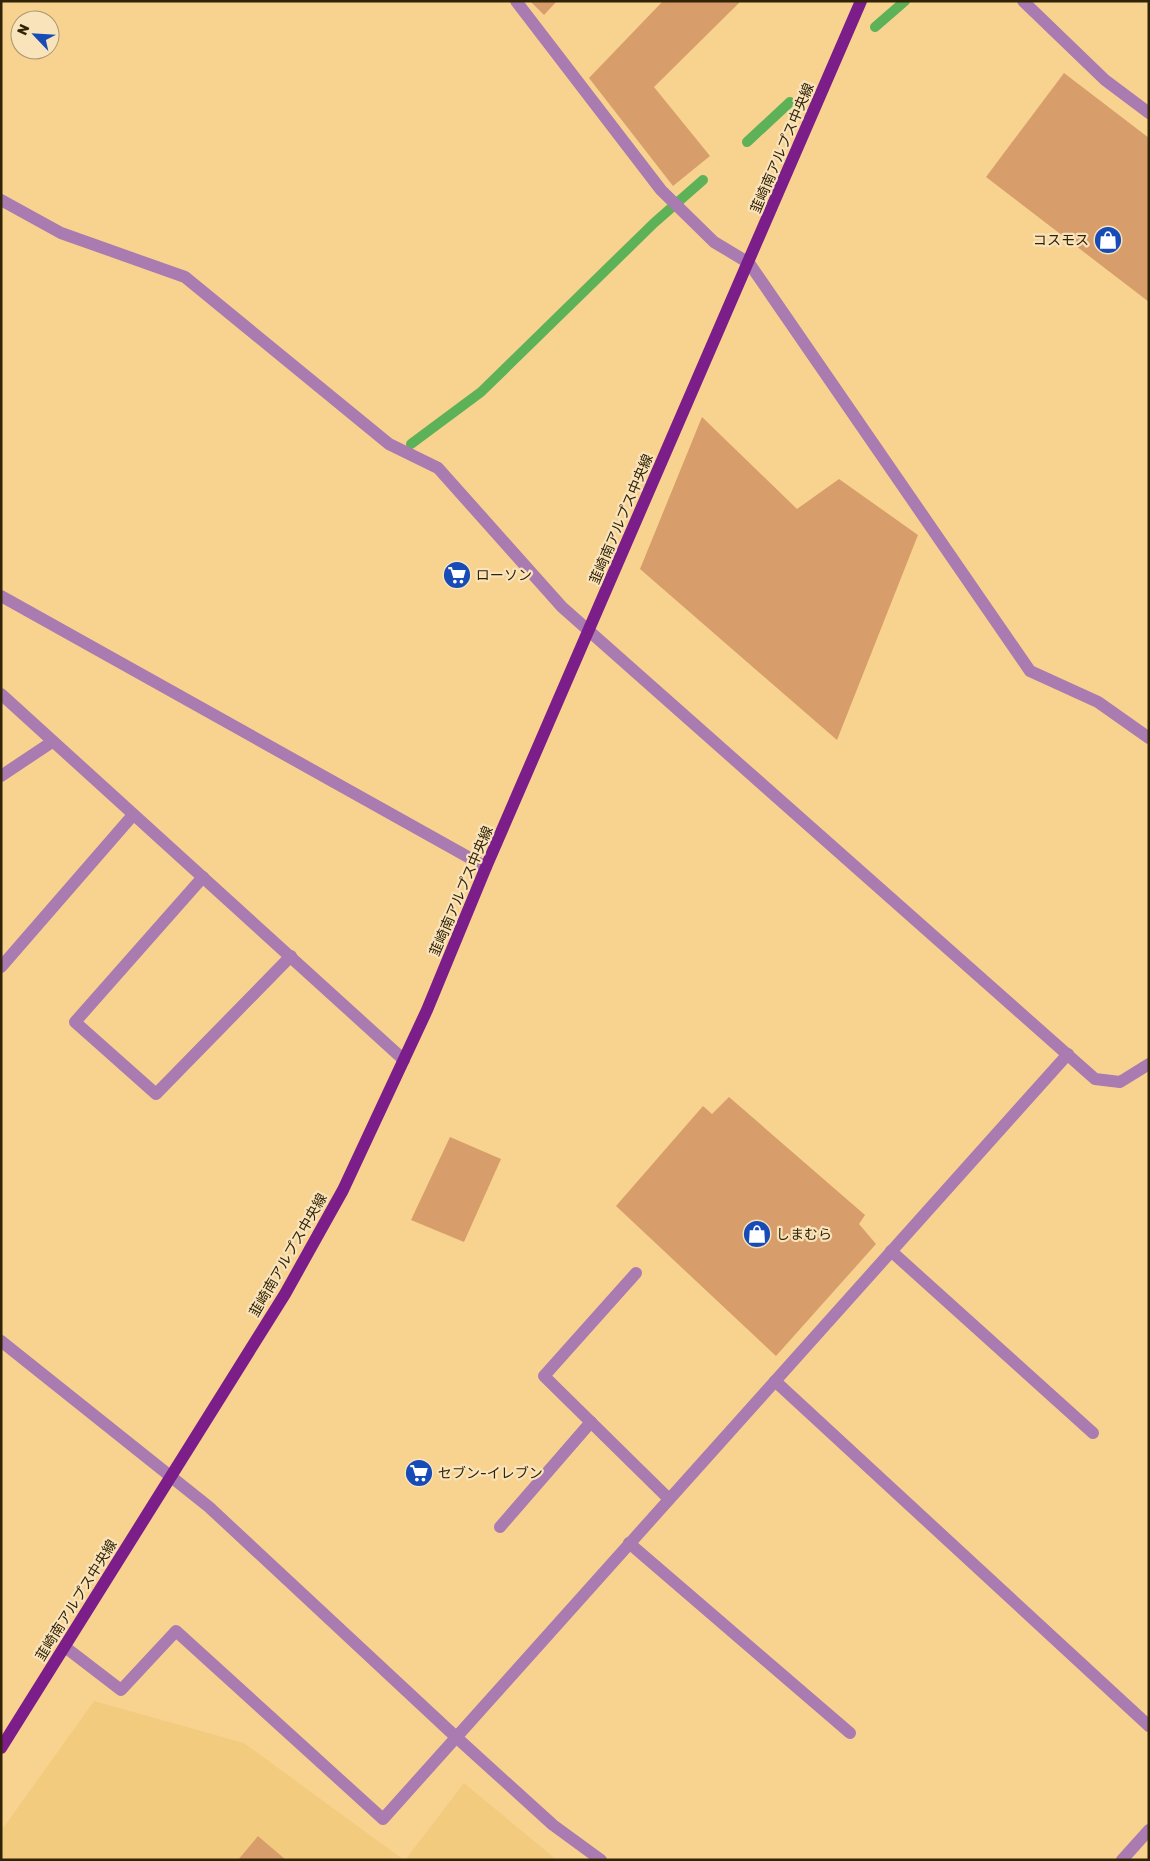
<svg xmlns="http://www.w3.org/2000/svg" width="1150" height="1861" viewBox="0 0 1150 1861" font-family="Rubik,'Noto Sans JP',sans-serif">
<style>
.built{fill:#f3cb7f}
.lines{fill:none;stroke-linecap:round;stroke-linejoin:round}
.stream{stroke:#5db157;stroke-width:10}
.building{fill:#d79e6b}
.minor{stroke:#aa7bb0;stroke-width:12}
.major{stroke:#7c1e89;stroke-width:12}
.labels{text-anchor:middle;stroke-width:4.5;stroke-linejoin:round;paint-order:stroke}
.street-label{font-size:14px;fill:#312306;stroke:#f9e3bb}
.poi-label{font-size:14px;fill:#312306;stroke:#f9e3bb;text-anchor:start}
</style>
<rect width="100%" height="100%" fill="#f8d38f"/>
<g class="built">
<polygon points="94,1701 244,1743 404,1860 1,1860 1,1831"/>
<polygon points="464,1783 557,1860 405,1860"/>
</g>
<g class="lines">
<g class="stream">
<polyline points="875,27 905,1"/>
<polyline points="747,142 790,102"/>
<polyline points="411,444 481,392 654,223 703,180"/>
</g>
</g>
<g class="building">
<polygon points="530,1 557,1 544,15"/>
<polygon points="663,1 741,1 654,87 710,156 673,186 589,78"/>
<polygon points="1064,73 1149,138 1149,302 986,177"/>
<polygon points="702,417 797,509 839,479 918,535 837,740 640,569"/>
<polygon points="729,1097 865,1215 859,1224 876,1244 776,1356 616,1206 703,1106 712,1114"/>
<polygon points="450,1137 501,1159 464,1242 411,1220"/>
<polygon points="258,1836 286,1860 238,1860"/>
</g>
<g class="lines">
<g class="minor">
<polyline points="516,1 661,190 714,242 749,263 1030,671 1098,702 1149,738"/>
<polyline points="1023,1 1105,80 1149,113"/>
<polyline points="1,200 61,233 185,277 389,444 438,468 562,607 1095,1079 1120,1082 1149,1064"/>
<polyline points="1,596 486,867"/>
<polyline points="1,694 404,1060"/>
<polyline points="1,776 52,742"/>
<polyline points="203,877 75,1022 156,1094 291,956"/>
<polyline points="1,967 133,815"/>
<polyline points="891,1251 1093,1433"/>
<polyline points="636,1273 544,1376 669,1499"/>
<polyline points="1,1341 209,1507 456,1737 553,1825 601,1860"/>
<polyline points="775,1381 1149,1726"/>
<polyline points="500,1527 591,1422"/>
<polyline points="629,1543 850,1733"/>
<polyline points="65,1647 121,1690 176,1631 383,1819 1068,1054"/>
<polyline points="1122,1860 1149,1830"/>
</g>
<polyline class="major" points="1,1748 285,1294 343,1190 427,1010 486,867 861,1"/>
</g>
<defs>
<symbol id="shop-disc" viewBox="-11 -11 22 22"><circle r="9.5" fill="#174bb7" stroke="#f9e3bb"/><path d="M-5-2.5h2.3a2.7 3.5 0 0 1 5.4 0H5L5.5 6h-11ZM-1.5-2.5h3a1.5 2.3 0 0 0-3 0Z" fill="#fff"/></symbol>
<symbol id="supermarket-disc" viewBox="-11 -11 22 22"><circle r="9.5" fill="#174bb7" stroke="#f9e3bb"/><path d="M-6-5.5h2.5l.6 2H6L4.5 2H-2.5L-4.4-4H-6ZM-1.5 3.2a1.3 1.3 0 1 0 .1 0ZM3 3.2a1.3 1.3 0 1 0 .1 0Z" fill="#fff"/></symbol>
</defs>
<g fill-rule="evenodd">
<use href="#shop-disc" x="1092" y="224" width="32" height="32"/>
<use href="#supermarket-disc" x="441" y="559" width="32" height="32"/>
<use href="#shop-disc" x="741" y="1218" width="32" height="32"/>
<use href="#supermarket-disc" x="403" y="1457" width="32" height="32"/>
</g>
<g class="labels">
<g class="street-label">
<text transform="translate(782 148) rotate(-67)" y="5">韮崎南アルプス中央線</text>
<text transform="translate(621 519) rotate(-67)" y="5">韮崎南アルプス中央線</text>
<text transform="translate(461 891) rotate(-67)" y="5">韮崎南アルプス中央線</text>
<text transform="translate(288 1255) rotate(-60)" y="5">韮崎南アルプス中央線</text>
<text transform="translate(76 1600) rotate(-58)" y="5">韮崎南アルプス中央線</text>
</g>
<g class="poi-label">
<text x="1089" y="245" text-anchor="end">コスモス</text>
<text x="476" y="580">ローソン</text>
<text x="776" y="1239">しまむら</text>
<text x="438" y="1478">セブン-イレブン</text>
</g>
</g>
<rect width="1150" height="1861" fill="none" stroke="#312306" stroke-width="5"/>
<g transform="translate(35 35) rotate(295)"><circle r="24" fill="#f9e3bb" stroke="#a99673"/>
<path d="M0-4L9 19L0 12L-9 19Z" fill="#174bb7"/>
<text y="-8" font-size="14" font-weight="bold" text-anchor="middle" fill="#312306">N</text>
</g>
</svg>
